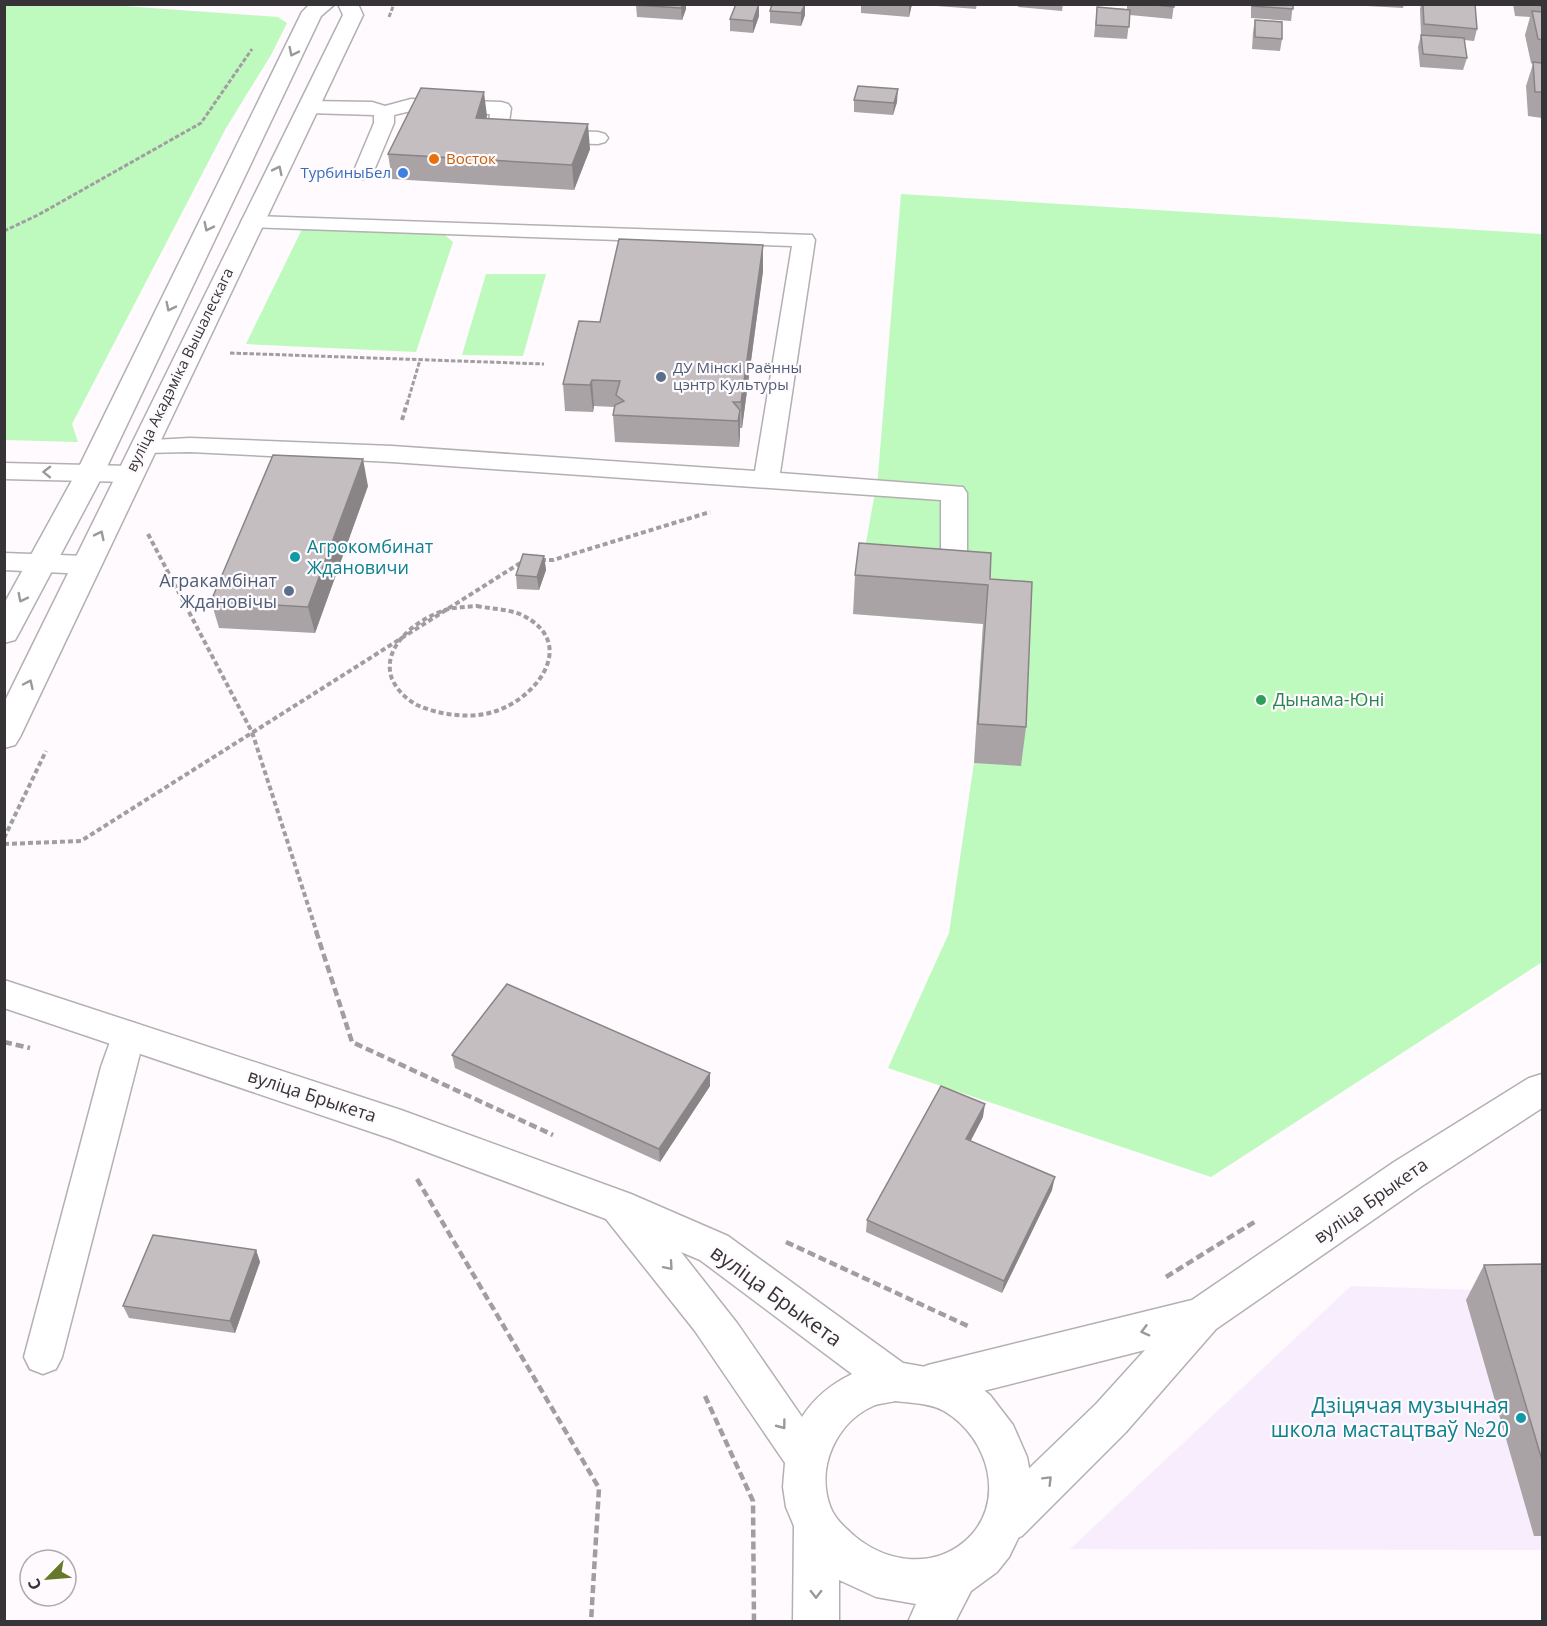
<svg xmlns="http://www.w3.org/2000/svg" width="1547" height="1626" viewBox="0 0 1547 1626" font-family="'Open Sans',sans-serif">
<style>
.education{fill:#f8edfd}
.green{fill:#bef9bd}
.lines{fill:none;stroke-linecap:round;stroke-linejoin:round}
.lane-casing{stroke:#b3afb3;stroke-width:3}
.street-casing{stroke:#b3afb3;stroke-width:3}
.secondary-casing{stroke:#b3afb3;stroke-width:3}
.path-far2{stroke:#a19ea1;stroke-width:3;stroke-dasharray:4.5 2;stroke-linecap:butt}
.path-far1{stroke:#a19ea1;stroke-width:4;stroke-dasharray:5 3;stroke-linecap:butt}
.path{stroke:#a19ea1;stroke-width:4.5;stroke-dasharray:8 4;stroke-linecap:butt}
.lane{fill:#fff;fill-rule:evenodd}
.street{fill:#fff;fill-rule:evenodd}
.secondary{fill:#fff;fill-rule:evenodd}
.wall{fill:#a9a3a5}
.shaded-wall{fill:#898586}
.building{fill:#c4bec0;stroke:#898586;stroke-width:1.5}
.oneway{stroke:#9a9a9a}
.food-dot{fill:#e8710a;stroke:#fefafe;stroke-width:2}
.shop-dot{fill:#3f7fe0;stroke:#fefafe;stroke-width:2}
.service-dot{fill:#5c6f8a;stroke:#fefafe;stroke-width:2}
.culture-dot{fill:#0f9aa8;stroke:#fefafe;stroke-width:2}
.leisure-dot{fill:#2e9e5b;stroke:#fefafe;stroke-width:2}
.labels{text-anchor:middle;stroke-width:4.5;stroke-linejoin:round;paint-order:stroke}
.far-food-label{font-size:15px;fill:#c56008;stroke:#fefafe;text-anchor:start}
.far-shop-label{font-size:15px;fill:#366cbe;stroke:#fefafe;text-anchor:end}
.far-service-label{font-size:15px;fill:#4e5e75;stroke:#fefafe;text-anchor:start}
.far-street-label{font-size:15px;fill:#363436;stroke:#fefafe}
.culture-label{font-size:18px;fill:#0d838f;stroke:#fefafe;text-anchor:start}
.service-label{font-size:18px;fill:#4e5e75;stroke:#fefafe;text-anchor:end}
.leisure-label{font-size:18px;fill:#27864d;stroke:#fefafe;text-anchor:start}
.street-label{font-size:18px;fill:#363436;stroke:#fefafe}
.near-street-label{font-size:21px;fill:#363436;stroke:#fefafe}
.near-culture-label{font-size:21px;fill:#0d838f;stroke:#fefafe;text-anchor:end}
</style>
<rect width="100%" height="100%" fill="#fefafe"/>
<polygon class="education" points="1351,1286 1542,1292 1542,1550 1070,1549"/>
<g class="green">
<polygon points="5,4 110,5 278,17 287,23 271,55 226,128 72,424 78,442 5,440"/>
<polygon points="901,194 1542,234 1542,962 1211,1177 888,1068 949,933 974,763 983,624 853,614 878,476"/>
<polygon points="307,219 434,226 453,242 416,352 246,344"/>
<polygon points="486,274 546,274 523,356 462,355"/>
</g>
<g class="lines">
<defs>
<g id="lane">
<polygon points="411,99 501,102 508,104 511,108 508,129 598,132 605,134 608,138 605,142 598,144 497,141 490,139 487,135 490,114 411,111 394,115 394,123 373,173 370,177 363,179 356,177 353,173 374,123 374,115 308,113 301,111 298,107 301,103 308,101 372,102 385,106"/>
<polygon points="252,216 812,235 815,240 780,473 963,487 967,493 967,575 963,581 954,584 945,581 941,575 941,500 392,462 190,452 143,453 134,451 131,446 134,441 190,438 392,446 755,471 792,246 244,227 241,222 244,217"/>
<polygon points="4,463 130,466 139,469 143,474 139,479 130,482 4,479"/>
<polygon points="4,553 86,556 95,559 99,565 95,571 86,574 4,570"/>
<polygon points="128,1021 140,1025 145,1034 62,1357 56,1369 43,1374 30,1369 24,1357 101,1067 116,1025"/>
</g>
<polygon id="street" points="1542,1074 1542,1108 1422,1186 1216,1329 1126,1432 1022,1536 1006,1543 990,1536 984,1521 990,1506 1096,1404 1145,1350 928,1405 913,1399 907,1385 913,1371 928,1365 1192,1300 1394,1162 1529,1078"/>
<g id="secondary">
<polygon points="310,4 335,4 321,16 104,473 19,633 15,640 4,643 4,604 76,473 302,12"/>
<polygon points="338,4 358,4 363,15 20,737 15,745 4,748 4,703 343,15"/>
<path d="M4,980L401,1110L631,1194L728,1236L903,1363L937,1369L976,1384L990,1395L1013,1425L1027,1457L1034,1494L1031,1512L1009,1557L997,1572L971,1591L955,1622H908L916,1604L876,1597L839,1580V1622H793L794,1526L786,1507L783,1487L785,1463L695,1331L606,1219L392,1139L4,1008ZM681,1252L700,1260L852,1374C831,1384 815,1397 802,1417L737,1323ZM895,1401C911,1403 930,1403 944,1411C990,1438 1008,1505 964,1542C929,1571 880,1561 849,1531C842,1525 833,1515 830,1506C816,1467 836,1423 873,1406C879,1403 888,1403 895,1401Z"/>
</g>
</defs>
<use href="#lane" class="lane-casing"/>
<use href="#street" class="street-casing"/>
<use href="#secondary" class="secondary-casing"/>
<g class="path-far2">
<polyline points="389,17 394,4"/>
<polyline points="4,231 38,215 201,123 252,49"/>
<polyline points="230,353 544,364"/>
<polyline points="407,404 420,360"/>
</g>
<g class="path-far1">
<polyline points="402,420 407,403"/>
<polyline points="148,534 252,732 317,933"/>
<polyline points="541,560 553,560 710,512"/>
<path d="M477,606C491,609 509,609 522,615C579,643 537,699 493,712C470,719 439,715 417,705C406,699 397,690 392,679C380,646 418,619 445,610C455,607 466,607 477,606Z"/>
<polyline points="4,838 46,751"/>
<polyline points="4,844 81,841 525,560"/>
</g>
<g class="path">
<polyline points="316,931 352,1042 553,1135"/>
<polyline points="4,1042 30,1048"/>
<polyline points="417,1179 599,1488 591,1622"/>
<polyline points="786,1242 970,1327"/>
<polyline points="1166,1277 1256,1221"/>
<polyline points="705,1396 753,1501 754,1622"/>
</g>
<use href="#lane" class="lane"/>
<use href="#street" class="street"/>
<use href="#secondary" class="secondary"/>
</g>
<g class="wall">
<polygon points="686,4 686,9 682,20 637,17 636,5"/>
<polygon points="772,4 805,15 801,26 770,23 770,11"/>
<polygon points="861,4 912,4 909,17 861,13"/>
<polygon points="937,4 977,4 976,9 937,6"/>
<polygon points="1018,4 1063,4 1062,11 1018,7"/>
<polygon points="1127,4 1174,4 1172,19 1130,15 1127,39 1094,37 1097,7 1127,9"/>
<polygon points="1251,4 1293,4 1291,21 1251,18"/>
<polygon points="1367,4 1404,4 1403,8 1367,6"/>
<polygon points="1421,4 1475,4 1477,29 1474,41 1464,40 1467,58 1463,70 1420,67 1418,47 1421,35 1420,9"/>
<polygon points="1513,4 1542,4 1542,118 1528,116 1526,86 1533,64 1531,63 1525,35 1530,17 1515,16"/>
<polygon points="759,16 753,33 730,31 730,19"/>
<polygon points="1255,20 1282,39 1280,51 1252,49 1253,32"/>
<polygon points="854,100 897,102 893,115 854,112"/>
<polygon points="487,116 486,119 590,149 574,190 392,179 388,154"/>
<polygon points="763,271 742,428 740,428 739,447 615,442 613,415 614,407 594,406 593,412 565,411 563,384 600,322"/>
<polygon points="368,486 315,633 219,628 211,601"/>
<polygon points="544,556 546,570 539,590 517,589 516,575"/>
<polygon points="855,575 990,579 1026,727 1021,766 974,763 983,624 853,614"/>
<polygon points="452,1055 710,1073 710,1086 660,1162 455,1068"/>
<polygon points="983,1117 970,1141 1052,1190 1002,1293 866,1232 867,1220"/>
<polygon points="256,1250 260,1262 235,1333 129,1318 123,1306"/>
<polygon points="1542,1264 1542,1536 1534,1536 1466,1300 1484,1265"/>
</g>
<g class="shaded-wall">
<polygon points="683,4 686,4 686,9 682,20 681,8"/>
<polygon points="759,4 759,16 753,33 753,21"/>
<polygon points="805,4 805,15 801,26 801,13"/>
<polygon points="912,4 909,17 909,5"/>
<polygon points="898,89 897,102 893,115 894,103"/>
<polygon points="484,92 487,116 478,143 476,118"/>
<polygon points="588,124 590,149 574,190 572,165"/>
<polygon points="763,245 763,271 742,428 741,402"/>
<polygon points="592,380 594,406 593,412 590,385"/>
<polygon points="740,410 740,436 739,447 738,421"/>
<polygon points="363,459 368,486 315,633 308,607"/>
<polygon points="544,556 546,570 539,590 537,577"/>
<polygon points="710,1073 710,1086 660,1162 659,1149"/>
<polygon points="985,1104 983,1117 965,1152 966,1139"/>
<polygon points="1055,1177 1052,1190 1002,1293 1004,1281"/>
<polygon points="256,1250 260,1262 235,1333 230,1321"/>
</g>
<g class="building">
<polygon points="683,4 681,8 636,5 637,4"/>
<polygon points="736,4 759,4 753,21 730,19"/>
<polygon points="772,4 805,4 801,13 770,11"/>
<polygon points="1145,4 1174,4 1174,7"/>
<polygon points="1253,4 1293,4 1293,9 1253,6"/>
<polygon points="1423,4 1475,4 1477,29 1424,24"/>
<polygon points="1525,4 1542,4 1542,6"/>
<polygon points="1097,7 1130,10 1129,27 1096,25"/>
<polygon points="1532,11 1542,12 1542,40 1538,39"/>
<polygon points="1255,20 1282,22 1282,39 1255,37"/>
<polygon points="1421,35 1464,38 1467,58 1423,54"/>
<polygon points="1533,62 1542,63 1542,92 1535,92"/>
<polygon points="858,86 898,89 894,103 854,100"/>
<polygon points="421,88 484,92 476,118 588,124 572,165 388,154"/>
<polygon points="619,239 763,245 741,402 733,402 740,410 738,421 613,415 615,405 624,401 616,395 620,381 592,380 590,385 563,384 579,321 600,322"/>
<polygon points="273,455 363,459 308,607 211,601"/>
<polygon points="859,543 991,553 990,579 1032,582 1026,727 978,724 988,585 855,575"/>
<polygon points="523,554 544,556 537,577 516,575"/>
<polygon points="507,984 710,1073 659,1149 452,1055"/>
<polygon points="941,1086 985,1104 966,1139 1055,1177 1004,1281 867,1220"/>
<polygon points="153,1235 256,1250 230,1321 123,1306"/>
<polygon points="1542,1264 1542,1460 1484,1265"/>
</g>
<defs><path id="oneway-chevron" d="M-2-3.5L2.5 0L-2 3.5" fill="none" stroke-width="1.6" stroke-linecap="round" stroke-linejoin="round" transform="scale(1.5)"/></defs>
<g class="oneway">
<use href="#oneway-chevron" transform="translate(293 52) rotate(116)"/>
<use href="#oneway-chevron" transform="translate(278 170) rotate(-64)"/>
<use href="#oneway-chevron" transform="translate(208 227) rotate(116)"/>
<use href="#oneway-chevron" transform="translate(170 307) rotate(116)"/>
<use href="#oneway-chevron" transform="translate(47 472) rotate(-179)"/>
<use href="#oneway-chevron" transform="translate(100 535) rotate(-64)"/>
<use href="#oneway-chevron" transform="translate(22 598) rotate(117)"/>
<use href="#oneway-chevron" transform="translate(29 684) rotate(-65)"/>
<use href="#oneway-chevron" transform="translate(669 1266) rotate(49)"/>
<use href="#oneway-chevron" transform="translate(1145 1331) rotate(165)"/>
<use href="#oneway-chevron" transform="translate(782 1425) rotate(53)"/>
<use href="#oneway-chevron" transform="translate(1048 1480) rotate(-45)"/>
<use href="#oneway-chevron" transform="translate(816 1594) rotate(90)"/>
</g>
<circle class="food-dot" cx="434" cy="159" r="6"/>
<circle class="shop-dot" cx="403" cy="173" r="6"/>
<g class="service-dot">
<circle cx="661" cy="377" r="6"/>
<circle cx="289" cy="591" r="6"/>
</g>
<g class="culture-dot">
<circle cx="295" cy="557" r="6"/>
<circle cx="1521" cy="1418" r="6"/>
</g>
<circle class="leisure-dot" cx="1261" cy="700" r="6"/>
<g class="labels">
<g class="far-food-label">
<text x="446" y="164">Восток</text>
</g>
<g class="far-shop-label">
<text x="391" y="178">ТурбиныБел</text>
</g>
<g class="far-service-label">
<text x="673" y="373">ДУ Мінскі Раённы<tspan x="673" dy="17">цэнтр Культуры</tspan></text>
</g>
<g class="far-street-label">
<text transform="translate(180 370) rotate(-64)" y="5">вуліца Акадэміка Вышалескага</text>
</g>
<g class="culture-label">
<text x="307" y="553">Агрокомбинат<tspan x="307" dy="21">Ждановичи</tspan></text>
</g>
<g class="service-label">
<text x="277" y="587">Агракамбінат<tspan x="277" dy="21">Ждановічы</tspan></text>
</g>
<g class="leisure-label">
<text x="1273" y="706">Дынама-Юні</text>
</g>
<g class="street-label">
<text transform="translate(312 1096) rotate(18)" y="6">вуліца Брыкета</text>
<text transform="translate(1371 1201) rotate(-35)" y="6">вуліца Брыкета</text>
</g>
<g class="near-street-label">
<text transform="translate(776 1296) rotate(36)" y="7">вуліца Брыкета</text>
</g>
<g class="near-culture-label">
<text x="1509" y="1413">Дзіцячая музычная<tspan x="1509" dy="24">школа мастацтваў №20</tspan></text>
</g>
</g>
<rect width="1547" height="1626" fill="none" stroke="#363436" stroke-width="12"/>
<g transform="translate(48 1578) rotate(245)"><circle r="28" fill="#fefafe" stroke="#aeabae" stroke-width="1.5"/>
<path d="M0-4.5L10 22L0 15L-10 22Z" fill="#667928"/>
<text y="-9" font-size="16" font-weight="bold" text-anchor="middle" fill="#363436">С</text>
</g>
</svg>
